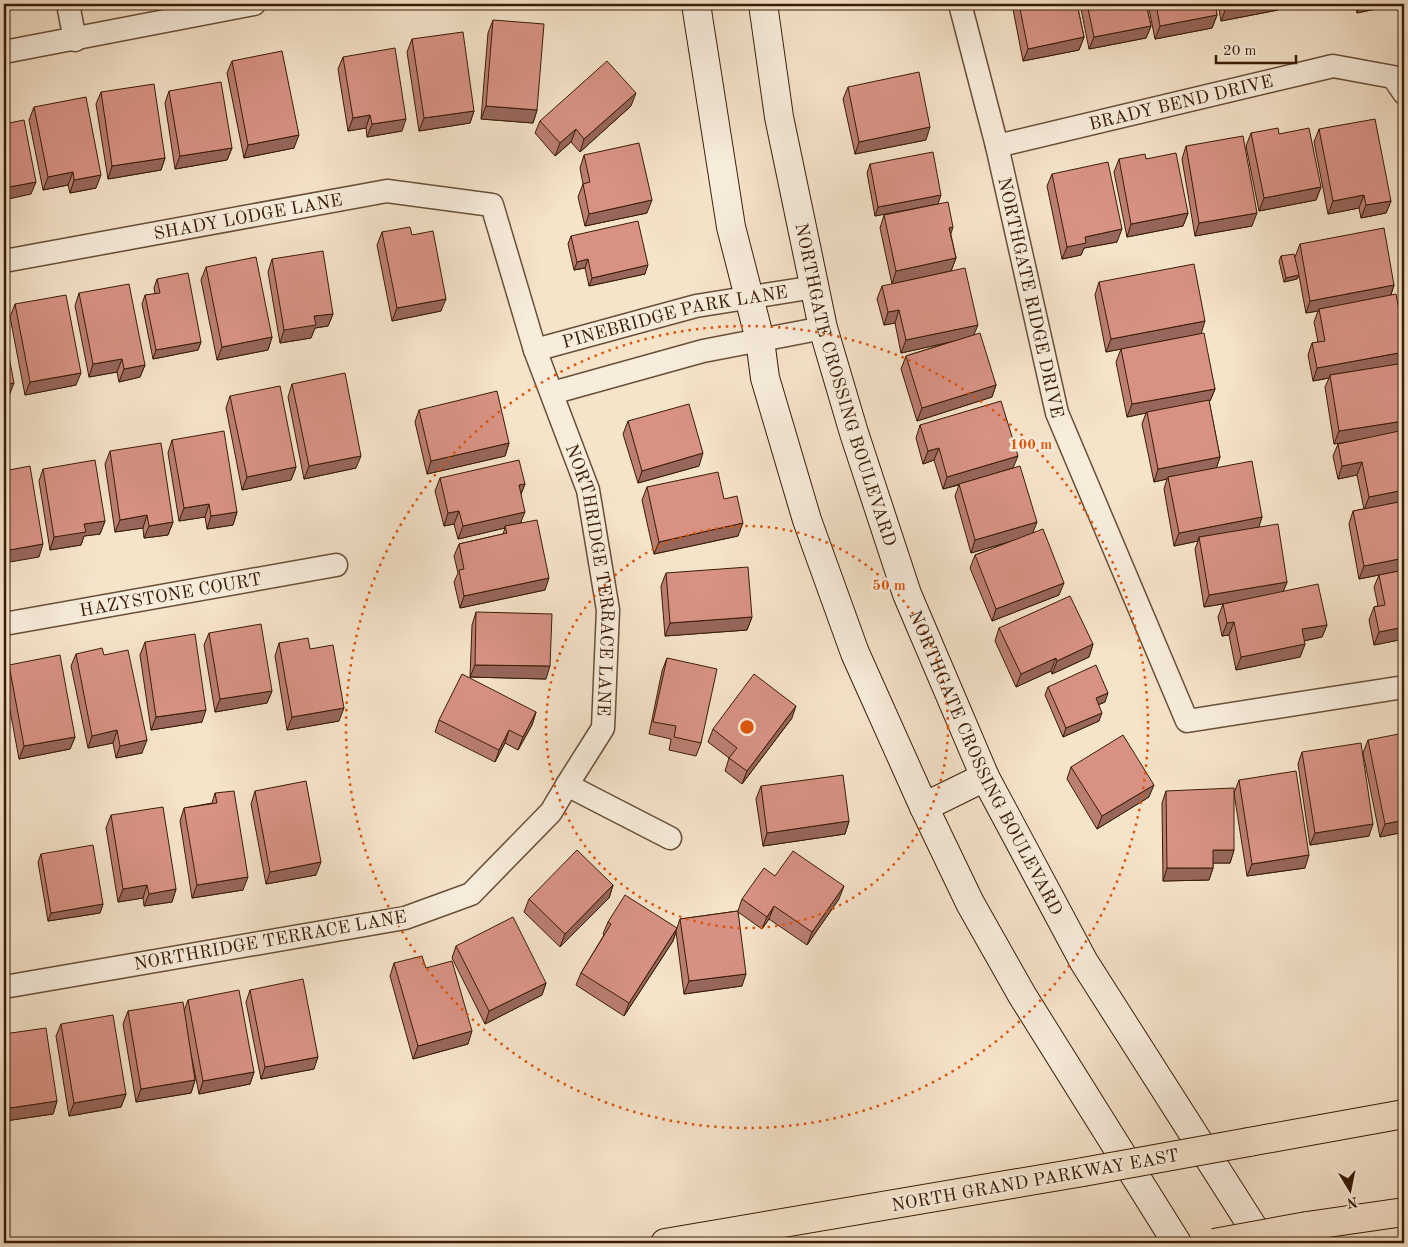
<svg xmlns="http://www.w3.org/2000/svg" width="1408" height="1247" viewBox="0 0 1408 1247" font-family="'Old Standard TT',serif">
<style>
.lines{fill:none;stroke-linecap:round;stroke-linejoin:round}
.street-casing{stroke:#694e36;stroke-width:25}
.secondary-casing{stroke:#3a1c05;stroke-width:30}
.highway-casing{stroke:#3a1c05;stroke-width:30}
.street{stroke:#f8eddd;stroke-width:22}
.secondary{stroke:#f8eddd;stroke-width:28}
.highway{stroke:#f5e3ca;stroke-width:28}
.highway-bridge-casing{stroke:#3a1c05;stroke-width:30;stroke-linecap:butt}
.highway-bridge{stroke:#f5e3ca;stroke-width:28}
.wall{fill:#ba7e72;stroke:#3a1c05}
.shaded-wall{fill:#97665c;stroke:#3a1c05}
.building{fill:#d89284;stroke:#3a1c05}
.ring{fill:none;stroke:#df560c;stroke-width:2.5;stroke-dasharray:2.5 5}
.labels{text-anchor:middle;stroke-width:5;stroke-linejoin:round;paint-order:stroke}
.street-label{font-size:18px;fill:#3a1c05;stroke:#f8eddd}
.centre{fill:#df560c;stroke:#f8eddd;stroke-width:2.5}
.ring-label{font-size:15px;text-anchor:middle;font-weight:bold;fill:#df560c;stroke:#f8eddd;stroke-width:5;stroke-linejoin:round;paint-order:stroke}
</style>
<rect width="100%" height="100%" fill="#f5e3ca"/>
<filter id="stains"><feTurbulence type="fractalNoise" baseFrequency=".004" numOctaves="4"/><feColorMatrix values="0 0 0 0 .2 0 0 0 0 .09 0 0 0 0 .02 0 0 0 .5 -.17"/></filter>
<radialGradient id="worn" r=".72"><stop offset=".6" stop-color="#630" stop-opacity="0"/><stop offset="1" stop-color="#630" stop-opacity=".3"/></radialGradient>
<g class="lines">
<defs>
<g id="street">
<polyline points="68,4 75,40"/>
<path id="s1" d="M960,4L997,146L1057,413L1187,721L1404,687"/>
<polyline points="4,52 254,4"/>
<path id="s2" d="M997,146L1333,66L1393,77L1404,93"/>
<path id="s3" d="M4,261L387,191L492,205L535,350L588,490L608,610L603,728L567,785L551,812L471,894L405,918L4,987"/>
<path id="s4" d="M535,350L696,306L815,287"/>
<polyline points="552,393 703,351 823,328"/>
<path id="s5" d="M4,624L336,565"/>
<polyline points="567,785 670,838"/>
</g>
<g id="secondary">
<polyline points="696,4 731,227 760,340 765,378 807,520 855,653 924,807 970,903 1022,995 1177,1243"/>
<path id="s6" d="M763,4L779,117L823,328L854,433L907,594L985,777L1084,962L1263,1243"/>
<polyline points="924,807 985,777"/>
</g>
<g id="highway">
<polyline points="1249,1142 1404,1114"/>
<polyline points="1307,1226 1404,1212"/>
<polyline points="665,1243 1083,1172"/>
</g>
</defs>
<use href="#street" class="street-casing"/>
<use href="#secondary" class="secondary-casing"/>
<use href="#highway" class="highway-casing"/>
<use href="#street" class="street"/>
<use href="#secondary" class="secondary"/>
<use href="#highway" class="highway"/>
<defs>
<g id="highway-bridge">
<polyline points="1083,1172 1249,1142"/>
<polyline points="1214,1243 1307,1226"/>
</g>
</defs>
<use href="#highway-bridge" class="highway-bridge-casing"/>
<use href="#highway-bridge" class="highway-bridge"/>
</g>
<g class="wall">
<polygon points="1012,4 1077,4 1084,37 1079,50 1023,61"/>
<polygon points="1080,4 1146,4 1151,26 1146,38 1089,49"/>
<polygon points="1148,4 1215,4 1217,15 1212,28 1155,39"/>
<polygon points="1218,4 1280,4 1278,10 1221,21"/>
<polygon points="1355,4 1399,4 1357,13"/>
<polygon points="493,20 537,110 533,123 481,119 488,33"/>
<polygon points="412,39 474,111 470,123 419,131 407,52"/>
<polygon points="343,57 402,131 367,137 366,128 348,131 338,69"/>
<polygon points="232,61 294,148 244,158 227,73"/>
<polygon points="848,87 926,140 855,154 843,99"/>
<polygon points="169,91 232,148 227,160 175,169 165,103"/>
<polygon points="101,92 165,158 161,170 108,179 96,104"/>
<polygon points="631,106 580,152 571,142 555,156 535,133 540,121"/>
<polygon points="34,107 96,188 70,193 68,185 43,190 29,120"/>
<polygon points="1319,129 1391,201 1386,213 1361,218 1359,208 1328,214 1314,142"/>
<polygon points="1251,133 1279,134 1321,187 1316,200 1259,211 1246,146"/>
<polygon points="1186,146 1252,226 1195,236 1182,159"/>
<polygon points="584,155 647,213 585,226 578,197 583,184 580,168"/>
<polygon points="1119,159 1146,159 1188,213 1183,226 1127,237 1114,172"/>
<polygon points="870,164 938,204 951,235 956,258 951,271 892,284 880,228 884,215 930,205 875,216 867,173"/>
<polygon points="1052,174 1117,242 1084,248 1081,255 1062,259 1047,186"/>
<polygon points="382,232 412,235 441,311 392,321 377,245"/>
<polygon points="571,236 645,274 589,286 585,268 574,270 568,244"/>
<polygon points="1300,244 1394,285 1391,295 1404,337 1404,358 1402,363 1404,639 1374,645 1369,620 1374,607 1378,606 1374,587 1379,575 1359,579 1349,524 1353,511 1364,509 1357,475 1338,479 1333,456 1338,444 1345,442 1334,444 1325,387 1329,378 1313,381 1308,355 1312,343 1318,342 1314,322 1318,311 1306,313 1299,276 1297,279 1284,282 1279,261 1281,256 1295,257"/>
<polygon points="272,259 333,314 328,326 315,328 311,338 280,343 268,272"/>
<polygon points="206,267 272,337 268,350 217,360 201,280"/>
<polygon points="157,279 201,342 198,350 153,359 142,304 145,295 155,294 154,288"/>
<polygon points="1099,282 1201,333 1215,389 1210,401 1209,401 1220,457 1216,468 1262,517 1258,527 1287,582 1283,592 1327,625 1322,637 1304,641 1305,644 1300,657 1236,670 1229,635 1222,636 1218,617 1223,604 1204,607 1195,549 1198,541 1174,546 1164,489 1167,479 1154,482 1142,424 1146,413 1127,417 1116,362 1121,349 1140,345 1106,352 1095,295"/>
<polygon points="882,286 974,335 996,385 992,397 917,421 901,369 906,356 950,342 901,353 895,323 884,325 877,299"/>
<polygon points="79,293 145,365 140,377 119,382 117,372 89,377 75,306"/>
<polygon points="15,304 76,385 25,395 10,317"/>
<polygon points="292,384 356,468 304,479 288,397"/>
<polygon points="230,396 296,467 291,480 242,490 226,408"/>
<polygon points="419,410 509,443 505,456 427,474 415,422"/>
<polygon points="628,421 699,466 638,483 623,434"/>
<polygon points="920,425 1013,468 1033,533 1059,595 992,621 970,568 975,555 1015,540 971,553 955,496 959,485 943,489 934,460 923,464 916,438"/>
<polygon points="172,440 237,512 233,525 207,529 205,517 179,521 168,453"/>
<polygon points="110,451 173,522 168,535 144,538 143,528 115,532 105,464"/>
<polygon points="43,469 105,521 100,534 84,536 81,545 50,550 39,481"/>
<polygon points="440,478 525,484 521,494 521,523 545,590 460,608 454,582 458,573 454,556 459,544 503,534 505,528 458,539 454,524 444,526 435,491"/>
<polygon points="647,487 724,499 738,536 654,554 642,500"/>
<polygon points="666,573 752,617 747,630 665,636 661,586"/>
<polygon points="476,612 546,679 470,677 472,625"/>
<polygon points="999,628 1093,644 1089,657 1052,674 1051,671 1016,687 995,641"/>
<polygon points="209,633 272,691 267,703 215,712 204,645"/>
<polygon points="145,642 202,722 151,730 140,655"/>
<polygon points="279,643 310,649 339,721 287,730 275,656"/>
<polygon points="76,654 104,655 142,753 116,758 113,743 88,748 71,666"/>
<polygon points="667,658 701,743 696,756 669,750 671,739 649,734 662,671"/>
<polygon points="9,665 75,737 70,749 19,759 4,678"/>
<polygon points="1048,687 1105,702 1098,705 1099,721 1063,737 1045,695"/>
<polygon points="536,712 532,725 518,750 505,743 495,762 435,732 439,720"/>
<polygon points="792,718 742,784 725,771 729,758 708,742 713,729"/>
<polygon points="1368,740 1404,832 1380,837 1363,753"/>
<polygon points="1302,752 1369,836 1310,845 1298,764"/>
<polygon points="1071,767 1149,797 1097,829 1067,779"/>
<polygon points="1239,780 1305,868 1247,876 1234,793"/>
<polygon points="761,786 849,821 845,834 763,846 756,799"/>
<polygon points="255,791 316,875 266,884 251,804"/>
<polygon points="1166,791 1234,850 1230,863 1213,863 1213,868 1209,880 1163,881 1162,803"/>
<polygon points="215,793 243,890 192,898 180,821 184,808 212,803"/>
<polygon points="111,815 176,889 172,902 144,906 143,898 118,902 106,828"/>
<polygon points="41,854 103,904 100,913 48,921 38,862"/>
<polygon points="775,876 839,899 807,945 769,919 762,929 738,912 742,986 684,994 676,932 673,941 624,1016 576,985 581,973 604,935 603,934 608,922 677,928 680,919 738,911 742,899"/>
<polygon points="613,885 609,898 560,947 524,912 529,899"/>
<polygon points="456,946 546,983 542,995 485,1024 452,958"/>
<polygon points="394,963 426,968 468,1044 413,1059 390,976"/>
<polygon points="250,990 314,1069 261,1079 246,1002"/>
<polygon points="188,1000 254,1072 250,1084 199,1094 189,1044 195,1080 191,1093 136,1102 123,1024 128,1011 184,1011"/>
<polygon points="61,1024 126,1094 121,1107 69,1116 56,1036"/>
<polygon points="4,1034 57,1101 53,1114 5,1121 4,1111"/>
</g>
<g class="shaded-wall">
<polygon points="1248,4 1280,4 1278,10 1221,21 1226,8"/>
<polygon points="1360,4 1399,4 1357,13"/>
<polygon points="1217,15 1212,28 1155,39 1160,26"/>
<polygon points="1151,26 1146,38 1089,49 1094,37"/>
<polygon points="1084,37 1079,50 1023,61 1028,49"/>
<polygon points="636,93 631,106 580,152 584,139"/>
<polygon points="486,106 537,110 533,123 481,119"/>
<polygon points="474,111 470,123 419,131 424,118"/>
<polygon points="370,115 366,128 348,131 353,118"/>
<polygon points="406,119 402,131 367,137 372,124"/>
<polygon points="930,127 926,140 855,154 859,142"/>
<polygon points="576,129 571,142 555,156 560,143"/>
<polygon points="299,135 294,148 244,158 248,145"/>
<polygon points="232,148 227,160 175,169 180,156"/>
<polygon points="165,158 161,170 108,179 112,166"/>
<polygon points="73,172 68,185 43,190 48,177"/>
<polygon points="101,175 96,188 70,193 74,180"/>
<polygon points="36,182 31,194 4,200 4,188"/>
<polygon points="1321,187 1316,200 1259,211 1264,198"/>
<polygon points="941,195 938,204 875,216 878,207"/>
<polygon points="1364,195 1359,208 1328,214 1333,201"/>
<polygon points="652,200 647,213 585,226 589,214"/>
<polygon points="1391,201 1386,213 1361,218 1366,205"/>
<polygon points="1188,213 1183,226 1127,237 1131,224"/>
<polygon points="1257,213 1252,226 1195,236 1199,223"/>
<polygon points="953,227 949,240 949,228"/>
<polygon points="1122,229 1117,242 1084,248 1081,255 1062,259 1067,247 1085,237"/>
<polygon points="956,258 951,271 892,284 896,271"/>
<polygon points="588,259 585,268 574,270 577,262"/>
<polygon points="648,265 645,274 589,286 592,278"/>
<polygon points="1299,275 1297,279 1284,282 1286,278"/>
<polygon points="1394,285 1390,297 1319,309 1318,311 1306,313 1310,301"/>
<polygon points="446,299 441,311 392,321 397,308"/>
<polygon points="899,310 895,323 884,325 888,312"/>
<polygon points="333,314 328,326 315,328 311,338 280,343 284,330 314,316"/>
<polygon points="1205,321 1201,334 1106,352 1111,339"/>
<polygon points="978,325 973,337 901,353 906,340"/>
<polygon points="272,337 268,350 217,360 222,347"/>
<polygon points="201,342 198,350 153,359 156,350"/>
<polygon points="1404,352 1404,358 1402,364 1330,375 1329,378 1313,381 1317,368"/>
<polygon points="122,359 117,372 89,377 93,364"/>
<polygon points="145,365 140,377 119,382 124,369"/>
<polygon points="81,373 76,385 25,395 30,382"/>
<polygon points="14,383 9,396 4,397 4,385"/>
<polygon points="996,385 992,397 917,421 922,408"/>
<polygon points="1215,389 1210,401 1147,413 1147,412 1146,413 1127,417 1132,404"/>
<polygon points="1404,421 1404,433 1334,444 1339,431"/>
<polygon points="509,443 505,456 427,474 431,461"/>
<polygon points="939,448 934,460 923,464 928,451"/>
<polygon points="703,453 699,466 638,483 642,471"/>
<polygon points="361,456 356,468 304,479 309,466"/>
<polygon points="1018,456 1013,468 943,489 947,477"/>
<polygon points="1220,457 1216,469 1168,477 1167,479 1154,482 1158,469"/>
<polygon points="1362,462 1357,475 1338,479 1342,466"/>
<polygon points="296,467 291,480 242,490 247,477"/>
<polygon points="525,484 520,496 519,485"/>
<polygon points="1404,490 1404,501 1364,510 1369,497"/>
<polygon points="209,504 205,517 179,521 184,508"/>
<polygon points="459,511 454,524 444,526 448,513"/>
<polygon points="237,512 233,525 207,529 211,516"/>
<polygon points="525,512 520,524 505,526 505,528 458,539 463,526"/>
<polygon points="147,515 143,528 115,532 120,520"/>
<polygon points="1262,517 1258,530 1199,537 1198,541 1174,546 1179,533"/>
<polygon points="105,521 100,534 84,536 81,545 50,550 54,537 84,524"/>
<polygon points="173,522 168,535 144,538 149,526"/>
<polygon points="1037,522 1032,535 971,553 975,540"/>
<polygon points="743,523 738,536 654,554 659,542"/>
<polygon points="43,544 39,557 4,563 4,551"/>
<polygon points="1404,558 1404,570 1359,579 1364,566"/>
<polygon points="549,578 545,590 460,608 464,596"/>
<polygon points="1287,582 1282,594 1204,607 1209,595"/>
<polygon points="1064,583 1059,595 992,621 996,609"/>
<polygon points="752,617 747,630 665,636 670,623"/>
<polygon points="1234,622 1229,635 1222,636 1227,623"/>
<polygon points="1327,625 1322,637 1297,642 1302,629"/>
<polygon points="1404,627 1404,639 1374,645 1379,632"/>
<polygon points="1093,644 1089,657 1052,674 1057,661"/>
<polygon points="1305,644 1300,657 1236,670 1241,657"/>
<polygon points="1056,658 1051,671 1016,687 1021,674"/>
<polygon points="475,665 550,666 546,679 470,677"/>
<polygon points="272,691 267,703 215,712 220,699"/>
<polygon points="1108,693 1105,702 1092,707 1096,698"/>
<polygon points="796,706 792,718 742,784 747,771"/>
<polygon points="344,708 339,721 287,730 292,717"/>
<polygon points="206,710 202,722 151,730 156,717"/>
<polygon points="536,712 532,725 518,750 523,737"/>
<polygon points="1102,713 1099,721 1063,737 1066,728"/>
<polygon points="117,730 113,743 88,748 92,736"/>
<polygon points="509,730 505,743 495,762 499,750"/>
<polygon points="75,737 70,749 19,759 24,746"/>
<polygon points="147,740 142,753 116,758 120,746"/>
<polygon points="1154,785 1149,797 1097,829 1102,816"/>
<polygon points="1404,820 1404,832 1380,837 1385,824"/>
<polygon points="849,821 845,834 763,846 767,833"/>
<polygon points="1373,824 1369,836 1310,845 1315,833"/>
<polygon points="1213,850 1234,850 1230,863 1208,863"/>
<polygon points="1309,855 1305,868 1247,876 1252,864"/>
<polygon points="321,862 316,875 266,884 270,872"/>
<polygon points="1167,868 1213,868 1209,880 1163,881"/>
<polygon points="248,877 243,890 192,898 197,885"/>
<polygon points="147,885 143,898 118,902 123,889"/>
<polygon points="613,885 609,898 560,947 565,934"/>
<polygon points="844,886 839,899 807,945 812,932"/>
<polygon points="176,889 172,902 144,906 149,894"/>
<polygon points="103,904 100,913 48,921 51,913"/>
<polygon points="774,906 769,919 762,929 767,917"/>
<polygon points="677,928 673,941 624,1016 629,1003"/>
<polygon points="746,974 742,986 684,994 689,981"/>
<polygon points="546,983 542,995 485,1024 489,1011"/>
<polygon points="472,1031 468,1044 413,1059 418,1046"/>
<polygon points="318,1057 314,1069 261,1079 265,1067"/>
<polygon points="254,1072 250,1084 199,1094 203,1081"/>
<polygon points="195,1080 191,1093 136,1102 141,1089"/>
<polygon points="126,1094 121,1107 69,1116 74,1103"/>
<polygon points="57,1101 53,1114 5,1121 10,1108"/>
</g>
<g class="building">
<polygon points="1019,4 1077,4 1084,37 1028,49"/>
<polygon points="1087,4 1146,4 1151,26 1094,37"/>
<polygon points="1156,4 1215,4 1217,15 1160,26"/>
<polygon points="1225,4 1248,4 1226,8"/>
<polygon points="493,20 544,24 537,110 486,106"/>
<polygon points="463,32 474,111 424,118 412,39"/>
<polygon points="395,48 406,119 372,124 370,115 353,118 343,57"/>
<polygon points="282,51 299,135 248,145 232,61"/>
<polygon points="607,61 636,93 584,139 576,129 560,143 540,121"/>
<polygon points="919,72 930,127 859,142 848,87"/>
<polygon points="221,82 232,148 180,156 169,91"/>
<polygon points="154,84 165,158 112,166 101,92"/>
<polygon points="86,97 101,175 74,180 73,172 48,177 34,107"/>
<polygon points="1375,119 1391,201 1366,205 1364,195 1333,201 1319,129"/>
<polygon points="24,120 36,182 4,188 4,124"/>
<polygon points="1278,128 1279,134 1309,128 1321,187 1264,198 1251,133"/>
<polygon points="1243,136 1257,213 1199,223 1186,146"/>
<polygon points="639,143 652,200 589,214 583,184 590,182 584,155"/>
<polygon points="933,152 941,195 878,207 870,164"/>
<polygon points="1176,153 1188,213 1131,224 1119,159 1145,154 1146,159"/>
<polygon points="1108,162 1122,229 1085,237 1086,243 1067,247 1052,174"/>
<polygon points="948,202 953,227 949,228 956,258 896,271 884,215"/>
<polygon points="638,221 648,265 592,278 588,259 577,262 571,236"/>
<polygon points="410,227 412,235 433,231 446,299 397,308 382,232"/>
<polygon points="1384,228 1394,285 1310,301 1300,244"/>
<polygon points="323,251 333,314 314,316 316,325 284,330 272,259"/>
<polygon points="1294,254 1299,275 1286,278 1281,256"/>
<polygon points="256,257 272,337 222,347 206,267"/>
<polygon points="1194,264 1205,321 1111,339 1099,282"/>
<polygon points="965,268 978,325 906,340 899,310 888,312 882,286"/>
<polygon points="188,273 201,342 156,350 145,295 160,293 157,279"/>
<polygon points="129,284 145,365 124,369 122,359 93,364 79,293"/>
<polygon points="1396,294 1404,337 1404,352 1317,368 1312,343 1325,341 1319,309"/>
<polygon points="66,295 81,373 30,382 15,304"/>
<polygon points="4,331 14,383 4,385"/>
<polygon points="980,333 996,385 922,408 906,356"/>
<polygon points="1204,333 1215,389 1132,404 1121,349"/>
<polygon points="1404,363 1404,421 1339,431 1330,375"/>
<polygon points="345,373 361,456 309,466 292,384"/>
<polygon points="280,386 296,467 247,477 230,396"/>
<polygon points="497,391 509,443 431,461 419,410"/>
<polygon points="1209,400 1220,457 1158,469 1147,412"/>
<polygon points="1001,401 1018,456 947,477 939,448 928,451 920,425"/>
<polygon points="689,404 703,453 642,471 628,421"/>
<polygon points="1404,430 1404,490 1369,497 1362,462 1342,466 1338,444"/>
<polygon points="224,431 237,512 211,516 209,504 184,508 172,440"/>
<polygon points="161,443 173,522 149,526 147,515 120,520 110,451"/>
<polygon points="95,460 105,521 84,524 86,532 54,537 43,469"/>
<polygon points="519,460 525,484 519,485 525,512 463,526 459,511 448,513 440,478"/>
<polygon points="1252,461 1262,517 1179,533 1168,477"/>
<polygon points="30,466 43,544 4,551 4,471"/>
<polygon points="1020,466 1037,522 975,540 959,484"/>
<polygon points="718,472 724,499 737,496 743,523 659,542 647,487"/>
<polygon points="1404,501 1404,558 1364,566 1353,511"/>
<polygon points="537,520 549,578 464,596 459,570 464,569 459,544 507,533 505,526"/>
<polygon points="1278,524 1287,582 1209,595 1199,537"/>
<polygon points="1043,529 1064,583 996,609 975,555"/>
<polygon points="748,567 752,617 670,623 666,573"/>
<polygon points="1404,570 1404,627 1379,632 1374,607 1385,605 1379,575"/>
<polygon points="1318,584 1327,625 1302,629 1305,644 1241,657 1234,622 1227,623 1223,604"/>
<polygon points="1070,596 1093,644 1057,661 1056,658 1021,674 999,628"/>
<polygon points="476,612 552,614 550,666 475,665"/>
<polygon points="261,624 272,691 220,699 209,633"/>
<polygon points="195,634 206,710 156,717 145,642"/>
<polygon points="308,638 310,649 333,645 344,708 292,717 279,643"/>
<polygon points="102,648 104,655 128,650 147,740 120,746 117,730 92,736 76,654"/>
<polygon points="60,655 75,737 24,746 9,665"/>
<polygon points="667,658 717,669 701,743 674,737 676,726 653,722"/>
<polygon points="1096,665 1108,693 1096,698 1102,713 1066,728 1048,687"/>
<polygon points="462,674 536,712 523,737 509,730 499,750 439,720"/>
<polygon points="754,674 796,706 747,771 729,758 737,748 713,729"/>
<polygon points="1404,733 1404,820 1385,824 1368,740"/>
<polygon points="1123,735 1154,785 1102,816 1071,767"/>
<polygon points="1361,743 1373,824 1315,833 1302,752"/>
<polygon points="1296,771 1309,855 1252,864 1239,780"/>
<polygon points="843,775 849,821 767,833 761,786"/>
<polygon points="306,781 321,862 270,872 255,791"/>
<polygon points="1234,788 1234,850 1213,850 1213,868 1167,868 1166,791"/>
<polygon points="234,791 248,877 197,885 184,808 217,803 215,793"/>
<polygon points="163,807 176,889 149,894 147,885 123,889 111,815"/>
<polygon points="93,845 103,904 51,913 41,854"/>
<polygon points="577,850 613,885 565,934 529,899"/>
<polygon points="793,851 844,886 812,932 774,906 767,917 742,899 764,868 775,876"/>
<polygon points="625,895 677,928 629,1003 581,973 611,924 608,922"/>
<polygon points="738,911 746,974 689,981 680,919"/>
<polygon points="513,917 546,983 489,1011 456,946"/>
<polygon points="422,956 426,968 452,961 472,1031 418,1046 394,963"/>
<polygon points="303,979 318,1057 265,1067 250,990"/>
<polygon points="239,990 254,1072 203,1081 188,1000"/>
<polygon points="183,1002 195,1080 141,1089 128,1011"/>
<polygon points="113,1015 126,1094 74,1103 61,1024"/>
<polygon points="46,1028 57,1101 10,1108 4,1071 4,1034"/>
</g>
<g class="ring">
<circle cx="747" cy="727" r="201"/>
<circle cx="747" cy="727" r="401"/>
</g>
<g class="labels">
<g class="street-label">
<text dy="6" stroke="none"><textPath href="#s2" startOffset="189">BRADY BEND DRIVE</textPath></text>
<text dy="6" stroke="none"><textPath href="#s3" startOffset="248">SHADY LODGE LANE</textPath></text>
<text dy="6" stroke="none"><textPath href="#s1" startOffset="302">NORTHGATE RIDGE DRIVE</textPath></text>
<text dy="6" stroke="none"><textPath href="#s4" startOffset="144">PINEBRIDGE PARK LANE</textPath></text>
<text dy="6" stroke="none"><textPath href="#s6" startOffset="390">NORTHGATE CROSSING BOULEVARD</textPath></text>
<text dy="6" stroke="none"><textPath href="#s3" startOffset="886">NORTHRIDGE TERRACE LANE</textPath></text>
<text dy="6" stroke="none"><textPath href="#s5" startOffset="169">HAZYSTONE COURT</textPath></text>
<text dy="6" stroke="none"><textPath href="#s6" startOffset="795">NORTHGATE CROSSING BOULEVARD</textPath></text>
<text transform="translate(270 940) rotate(-10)" y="6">NORTHRIDGE TERRACE LANE</text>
<text transform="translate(1035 1180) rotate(-10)" y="6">NORTH GRAND PARKWAY EAST</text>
</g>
</g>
<circle cx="747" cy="727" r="8" class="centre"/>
<g class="ring-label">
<text x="1031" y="449">100 m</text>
<text x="889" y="590">50 m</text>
</g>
<rect width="1408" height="1247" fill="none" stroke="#f5e3ca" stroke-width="20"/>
<rect x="5" y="5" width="1398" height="1237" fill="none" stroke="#3a1c05" stroke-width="2.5"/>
<rect x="10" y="10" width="1388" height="1227" fill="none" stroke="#3a1c05"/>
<g transform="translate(1350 1190) rotate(170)" stroke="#f8eddd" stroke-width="4" paint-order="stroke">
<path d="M0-4L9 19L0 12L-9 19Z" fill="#3a1c05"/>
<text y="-8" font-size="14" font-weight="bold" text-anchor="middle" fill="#3a1c05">N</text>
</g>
<path d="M1216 55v8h80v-8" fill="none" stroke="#3a1c05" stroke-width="2.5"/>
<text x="1223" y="55" font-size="15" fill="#3a1c05" stroke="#f8eddd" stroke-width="4" paint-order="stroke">20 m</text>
<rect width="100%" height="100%" filter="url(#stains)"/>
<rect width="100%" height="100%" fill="url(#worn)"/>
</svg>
